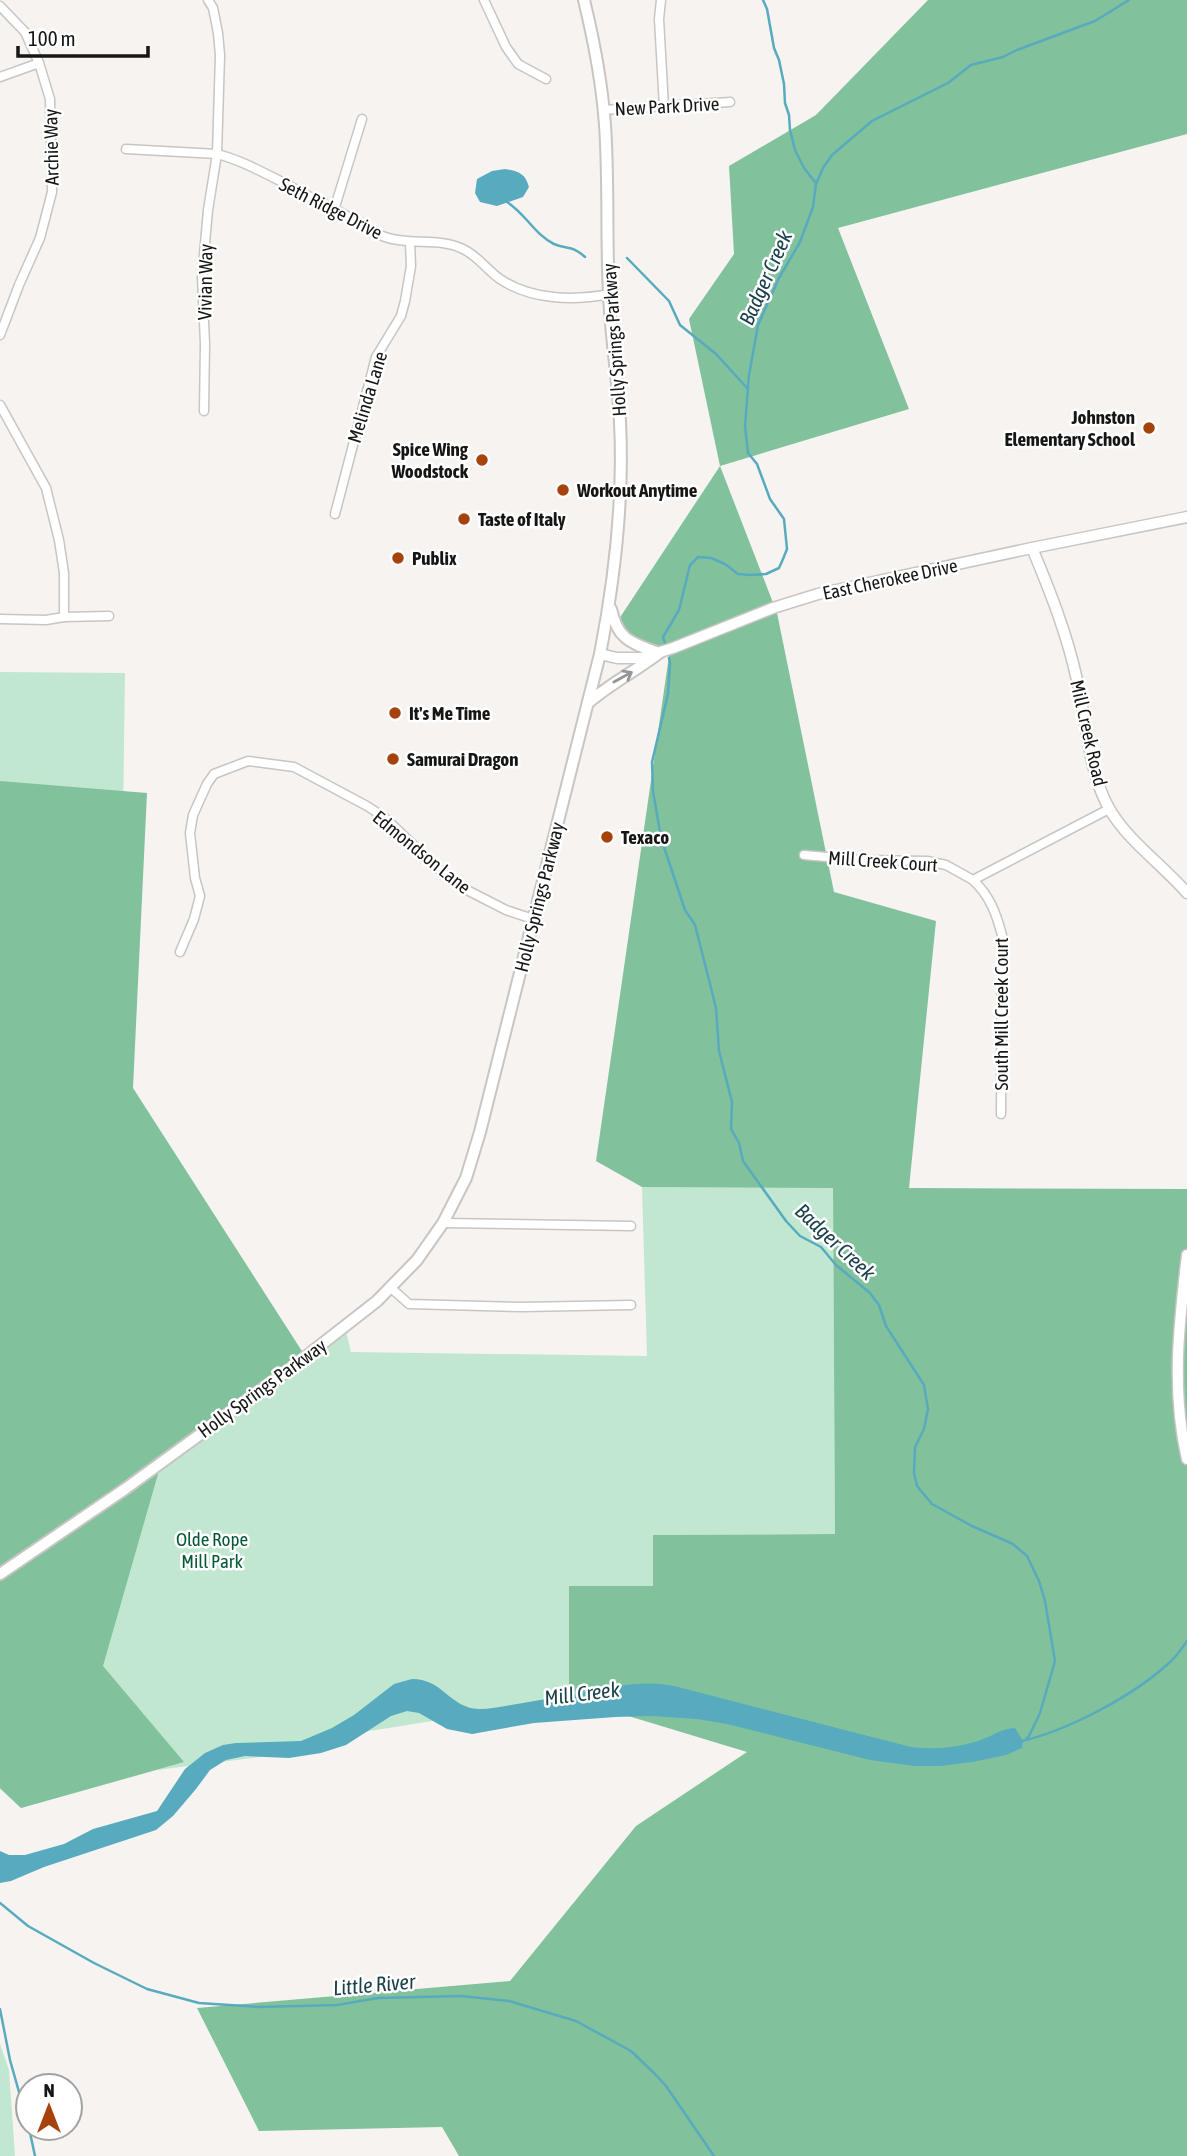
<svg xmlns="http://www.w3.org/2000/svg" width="1187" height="2156" viewBox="0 0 1187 2156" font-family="'Asap Condensed',sans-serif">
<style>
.green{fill:#c1e7d0}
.forest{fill:#81c19c}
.water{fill:#58abbe}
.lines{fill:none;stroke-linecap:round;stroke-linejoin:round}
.stream{stroke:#58abbe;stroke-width:2.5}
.minor-casing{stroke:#c8c5c2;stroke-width:11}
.tertiary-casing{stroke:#c8c5c2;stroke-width:13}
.secondary-casing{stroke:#c8c5c2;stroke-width:14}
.minor{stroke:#fff;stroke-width:8}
.tertiary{stroke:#fff;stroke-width:10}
.secondary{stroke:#fff;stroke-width:10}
.oneway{stroke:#979696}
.poi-dot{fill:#a6430c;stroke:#fff;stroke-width:2.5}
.labels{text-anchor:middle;stroke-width:5;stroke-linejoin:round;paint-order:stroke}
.street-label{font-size:19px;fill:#171615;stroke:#fff}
.poi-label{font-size:19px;font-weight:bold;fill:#171615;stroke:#fff;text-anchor:start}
.park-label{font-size:19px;fill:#055836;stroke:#fff}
.water-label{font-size:21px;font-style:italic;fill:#1b414a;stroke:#fff}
</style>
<rect width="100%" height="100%" fill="#f7f3f1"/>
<g class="green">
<polygon points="0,672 125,673 119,1109 283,1351 318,1352 346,1331 351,1352 647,1356 642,1187 833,1188 835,1534 653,1535 653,1586 569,1699 472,1734 451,1718 357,1733 339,1747 157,1770 21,1808 0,1789"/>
<polygon points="0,2044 9,2070 15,2156 0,2156"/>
</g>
<g class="forest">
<polygon points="928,0 1187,0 1187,134 838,228 909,409 720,466 777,613 834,892 936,921 909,1188 1187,1189 1187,2156 459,2156 442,2127 259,2131 197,2008 510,1981 636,1826 747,1752 569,1698 569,1586 653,1586 653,1535 835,1534 833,1188 642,1187 596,1161 669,656 615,625 720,466 689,319 734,254 729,166 816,115"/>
<polygon points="0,781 147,793 133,1088 307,1359 160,1467 103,1666 184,1762 21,1808 0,1788"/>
</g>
<g class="water">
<path d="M505,169C518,171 525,173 529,187L523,197L497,206L480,202L475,193L477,179L492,171Z"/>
<path d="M412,1679C444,1679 449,1708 479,1709C492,1709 505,1706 517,1704C542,1700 567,1695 592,1691C622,1685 648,1680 678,1687L911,1747C933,1750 956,1748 978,1741C991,1737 1002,1728 1015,1728L1023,1741L1022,1748L1006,1755L972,1762L940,1766H914L870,1760L727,1724L697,1719L651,1716L615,1717L534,1723L472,1734L447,1729L419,1713L407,1711L391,1716L346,1745L321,1753L289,1758L245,1756L226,1760L210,1770L196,1789L173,1816L156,1830L44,1867L11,1881L0,1883V1851L9,1855H25L64,1844L93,1829L157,1811L185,1769L205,1753L223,1745L236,1743L301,1741L332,1728L354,1715L394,1684Z"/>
</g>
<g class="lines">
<g class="stream">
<polyline points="763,0 767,9 774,48 779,60 784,84 785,103 789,115 790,130 795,150 804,168 815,182"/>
<path d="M507,202C525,213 535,235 554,244C568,250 572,245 585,257"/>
<polyline points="627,258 669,301 680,325 716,354 748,389"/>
<polyline points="665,643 663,637 679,610 690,565 698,557 711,558 725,564 738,574 750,575 766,574 779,568 783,559 787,549 784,519 770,499 757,464 748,453 745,426 749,375 758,325 779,278 800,242 813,207 816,184 823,168 832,155 872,121 948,83 971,65 1003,57 1017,50 1095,21 1129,0"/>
<polyline points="669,658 670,663 668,694 652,762 653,791 661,838 685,910 695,925 709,980 716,1008 719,1051 732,1102 731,1129 739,1143 743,1161 786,1221 800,1236 821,1247 836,1265 870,1293 879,1305 886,1326 924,1385 928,1409 924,1429 915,1447 914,1473 917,1486 932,1504 972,1526 1013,1544 1027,1556 1039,1581 1045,1601 1055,1661 1040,1713 1029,1736 1026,1739"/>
<path d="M1022,1741C1069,1730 1135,1695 1170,1662C1177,1656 1182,1648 1187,1641"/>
<polyline points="0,1903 28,1926 94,1963 147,1989 199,2003 258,2007 337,2005 378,1998 461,1996 509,2001 576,2021 631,2051 654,2073 666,2086 714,2156"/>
<polyline points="0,2009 10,2060 28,2124"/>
<polyline points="29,2128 35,2156"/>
</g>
<defs>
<g id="minor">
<polyline points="484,0 506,47 518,64 546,79"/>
<polyline points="661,0 659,19 664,107"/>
<polyline points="0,6 25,32 39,63 50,99 52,192 40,238 19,285 0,335"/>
<polyline points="0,77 39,63"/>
<polyline points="603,110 730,102"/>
<path d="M126,149L217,154C241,160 264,173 286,184C306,195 327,205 347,216C359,223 371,232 385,237C410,246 439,237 463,249C478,256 487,270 500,279C531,300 574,301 609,294"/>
<polyline points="334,210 362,119"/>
<polyline points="0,405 46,488 59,540 64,573 64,617 46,620 0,619"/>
<polyline points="204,411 205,344 202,277 208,210 217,154 220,55 218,33 213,8 208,0"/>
<polyline points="335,514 376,357 401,316 405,301 411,266 410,242"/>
<polyline points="64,617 109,616"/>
<polyline points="804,855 861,860 927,861 946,865 973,880 1109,809"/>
<path d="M973,880C990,896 996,913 1002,935L1001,1114"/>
<polyline points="180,952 194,919 200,896 195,878 190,833 193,815 207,784 214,774 248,761 294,767 367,806 384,817 446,876 463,888 506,910 533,919"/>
<polyline points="443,1223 631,1226"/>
<polyline points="391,1288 409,1304 522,1307 631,1305"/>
</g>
<g id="tertiary">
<path d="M1032,548C1050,591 1067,634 1077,680C1087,723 1088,772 1110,810C1129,842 1163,865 1187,893"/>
<polyline points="600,654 617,658 641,658 673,648 773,608 818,594 1032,548 1187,517"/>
<path d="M1187,1255C1179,1323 1171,1391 1187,1459"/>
</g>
<g id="secondary">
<path d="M611,609C618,641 632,643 659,653"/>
<path d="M588,703C611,683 636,671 659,653"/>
<path d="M0,1574L125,1489L290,1369L377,1301L417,1260L443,1223L466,1178L480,1132L600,654C615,577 624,501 620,422C618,380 611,338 609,295C606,239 609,182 605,125C602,83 594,41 584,0"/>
</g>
</defs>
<use href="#minor" class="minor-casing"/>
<use href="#tertiary" class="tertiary-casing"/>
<use href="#secondary" class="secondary-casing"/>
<use href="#minor" class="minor"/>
<use href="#tertiary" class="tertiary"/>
<use href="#secondary" class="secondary"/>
</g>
<defs><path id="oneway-shaft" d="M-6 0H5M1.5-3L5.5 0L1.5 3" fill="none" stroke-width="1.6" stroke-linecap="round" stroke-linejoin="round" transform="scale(1.75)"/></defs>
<use class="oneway" href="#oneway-shaft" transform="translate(623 677) rotate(-29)"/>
<g class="poi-dot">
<circle cx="1149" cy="428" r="7"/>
<circle cx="482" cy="460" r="7"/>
<circle cx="563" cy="490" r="7"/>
<circle cx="464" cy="519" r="7"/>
<circle cx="398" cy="558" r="7"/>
<circle cx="395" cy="713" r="7"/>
<circle cx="393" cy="759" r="7"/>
<circle cx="607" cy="837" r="7"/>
</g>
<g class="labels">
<g class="street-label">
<text transform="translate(667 106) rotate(-3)" y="7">New Park Drive</text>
<text transform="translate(51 147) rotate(-91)" y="7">Archie Way</text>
<text transform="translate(331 208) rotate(27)" y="7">Seth Ridge Drive</text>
<text transform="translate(205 282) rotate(-89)" y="7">Vivian Way</text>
<text transform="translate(614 340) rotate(-94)" y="7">Holly Springs Parkway</text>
<text transform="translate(367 397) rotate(-73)" y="7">Melinda Lane</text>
<text transform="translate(890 579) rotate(-12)" y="7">East Cherokee Drive</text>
<text transform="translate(1089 733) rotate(77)" y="7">Mill Creek Road</text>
<text transform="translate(422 852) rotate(39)" y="7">Edmondson Lane</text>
<text transform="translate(883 861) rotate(4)" y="7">Mill Creek Court</text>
<text transform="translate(539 897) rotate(-76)" y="7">Holly Springs Parkway</text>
<text transform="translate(1001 1014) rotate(-90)" y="7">South Mill Creek Court</text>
<text transform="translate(262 1388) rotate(-36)" y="7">Holly Springs Parkway</text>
</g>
<g class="poi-label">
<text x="1135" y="424" text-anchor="end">Johnston<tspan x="1135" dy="22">Elementary School</tspan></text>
<text x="468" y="456" text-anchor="end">Spice Wing<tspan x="468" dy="22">Woodstock</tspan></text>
<text x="577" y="497">Workout Anytime</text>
<text x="478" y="526">Taste of Italy</text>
<text x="412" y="565">Publix</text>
<text x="409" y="720">It's Me Time</text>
<text x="407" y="766">Samurai Dragon</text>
<text x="621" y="844">Texaco</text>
</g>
<g class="park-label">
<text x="212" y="1546">Olde Rope<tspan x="212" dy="22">Mill Park</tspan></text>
</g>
<g class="water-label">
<text transform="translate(766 278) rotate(-66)" y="7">Badger Creek</text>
<text transform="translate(835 1242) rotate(43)" y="7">Badger Creek</text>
<text transform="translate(582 1694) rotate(-7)" y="7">Mill Creek</text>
<text transform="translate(374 1985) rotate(-5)" y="7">Little River</text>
</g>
</g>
<g transform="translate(49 2107)"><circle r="33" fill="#ffffff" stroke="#a2a2a1" stroke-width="2"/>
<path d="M0-5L12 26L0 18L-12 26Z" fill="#a6430c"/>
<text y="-10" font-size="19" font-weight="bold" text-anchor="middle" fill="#171615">N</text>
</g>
<path d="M18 46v10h130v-10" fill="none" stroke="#171615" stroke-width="3.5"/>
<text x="28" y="46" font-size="21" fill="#171615" stroke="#ffffff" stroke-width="5" paint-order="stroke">100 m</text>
</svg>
